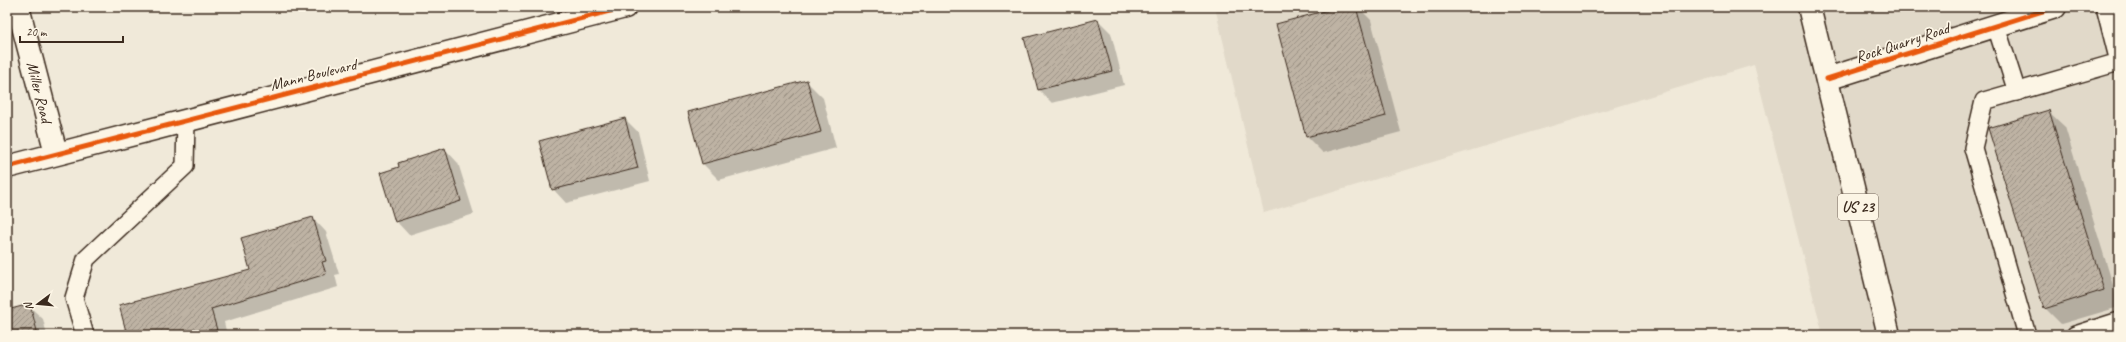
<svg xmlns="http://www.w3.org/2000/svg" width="2126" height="342" viewBox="0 0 2126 342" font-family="Caveat,sans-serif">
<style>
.built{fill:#e1d9c9}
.shadow{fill:#0003}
.building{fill:url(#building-hatch);stroke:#3b2a1e}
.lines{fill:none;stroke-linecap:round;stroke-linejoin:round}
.lane-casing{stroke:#3b2a1e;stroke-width:20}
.street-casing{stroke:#3b2a1e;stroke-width:25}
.secondary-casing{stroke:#3b2a1e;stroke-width:25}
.highway-casing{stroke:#3b2a1e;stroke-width:25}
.lane{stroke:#fcf5e5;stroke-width:17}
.street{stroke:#fcf5e5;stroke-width:22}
.secondary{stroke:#fcf5e5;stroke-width:22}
.highway{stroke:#fcf5e5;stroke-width:22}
.cycleway-casing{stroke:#fcf5e5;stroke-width:8}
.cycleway{stroke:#e8590c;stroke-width:5}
.labels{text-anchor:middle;stroke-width:3.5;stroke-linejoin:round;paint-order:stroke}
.shield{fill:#fcf5e5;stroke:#75675a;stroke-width:1}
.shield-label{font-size:15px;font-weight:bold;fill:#3b2a1e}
.street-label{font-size:16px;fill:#3b2a1e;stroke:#fcf5e5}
</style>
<defs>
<pattern id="building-hatch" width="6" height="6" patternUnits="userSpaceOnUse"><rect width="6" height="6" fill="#beb3a4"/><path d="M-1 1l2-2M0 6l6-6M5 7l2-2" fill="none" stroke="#9c9285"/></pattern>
</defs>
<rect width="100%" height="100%" fill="#f0e9d9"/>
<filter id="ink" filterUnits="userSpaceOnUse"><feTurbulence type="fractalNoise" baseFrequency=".025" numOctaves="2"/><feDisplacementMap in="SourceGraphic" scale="8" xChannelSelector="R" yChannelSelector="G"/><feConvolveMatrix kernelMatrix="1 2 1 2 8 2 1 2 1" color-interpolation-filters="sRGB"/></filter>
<g filter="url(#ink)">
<polygon class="built" points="1215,7 2119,7 2119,335 1823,335 1754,65 1264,213"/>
<g class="shadow">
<polygon points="1343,7 1358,7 1371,20 1401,132 1323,153 1307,137 1277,25"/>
<polygon points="1098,20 1111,33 1124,85 1052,103 1039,90"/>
<polygon points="807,82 823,98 836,148 719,180 703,164"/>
<polygon points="2048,111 2065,127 2119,305 2119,307 2061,324 2045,308"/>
<polygon points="625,119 638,132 650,181 566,203 553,189"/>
<polygon points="445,149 458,163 474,214 409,235 396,221 401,167"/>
<polygon points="313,218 326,232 339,274 335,275 338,287 224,322 227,335 128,335 252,271"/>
<polygon points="29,306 43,319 47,335 7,335 7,312"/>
</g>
<g class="building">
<polygon points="1339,7 1356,7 1386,116 1306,137 1276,24"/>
<polygon points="1098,19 1112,71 1038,90 1024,38"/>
<polygon points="807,80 821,132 702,164 688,112"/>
<polygon points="2049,110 2104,290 2044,309 1988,128"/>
<polygon points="625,118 638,168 552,190 539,141"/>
<polygon points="445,148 461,201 395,222 380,173 399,167 398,163"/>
<polygon points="313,217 326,261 322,262 326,274 211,309 217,330 200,335 127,335 119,305 250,270 241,238"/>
<polygon points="30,304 38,335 7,335 7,310"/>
</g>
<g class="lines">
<defs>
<g id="lane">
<polyline points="1996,26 2017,92"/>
<polyline points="85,335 74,298 86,259 185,166 186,120"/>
<polyline points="2027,335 1973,148 1984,101 2119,62 2105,7"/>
<polyline points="2075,335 2119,321"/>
</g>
<g id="street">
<polyline points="18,7 56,153"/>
<polyline points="7,167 625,7"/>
</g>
<polyline id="secondary" points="1827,79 2055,7"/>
<polyline id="highway" points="1809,7 1889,335"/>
</defs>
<use href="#lane" class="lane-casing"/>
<use href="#street" class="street-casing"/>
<use href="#secondary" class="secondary-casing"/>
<use href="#highway" class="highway-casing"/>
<use href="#lane" class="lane"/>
<use href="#street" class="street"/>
<use href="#secondary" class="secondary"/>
<use href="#highway" class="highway"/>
<defs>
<g id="cycleway">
<polyline points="1827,79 2055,7"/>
<polyline points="7,167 625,7"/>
</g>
</defs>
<use href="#cycleway" class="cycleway-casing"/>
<use href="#cycleway" class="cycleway"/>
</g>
</g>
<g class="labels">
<rect class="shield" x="1838" y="194" width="40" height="26" rx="3"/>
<g class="shield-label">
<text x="1858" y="212">US 23</text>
</g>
<g class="street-label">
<text transform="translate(1902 42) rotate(-18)" y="6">Rock Quarry Road</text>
<text transform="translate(313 74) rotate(-14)" y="6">Mann Boulevard</text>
<text transform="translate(40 92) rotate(76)" y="6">Miller Road</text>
</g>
</g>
<rect width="2126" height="342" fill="none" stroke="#fcf5e5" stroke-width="24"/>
<rect x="12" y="12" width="2102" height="318" fill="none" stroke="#3b2a1e" stroke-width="1.5" filter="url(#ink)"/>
<g transform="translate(38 304) rotate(254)" stroke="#fcf5e5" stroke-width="3" paint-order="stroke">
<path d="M0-3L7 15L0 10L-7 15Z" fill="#3b2a1e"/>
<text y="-6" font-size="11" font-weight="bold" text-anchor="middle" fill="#3b2a1e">N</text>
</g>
<path d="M20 36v6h103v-6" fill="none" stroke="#3b2a1e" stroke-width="2"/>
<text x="26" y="36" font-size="12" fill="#3b2a1e" stroke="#fcf5e5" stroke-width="3" paint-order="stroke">20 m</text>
</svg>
